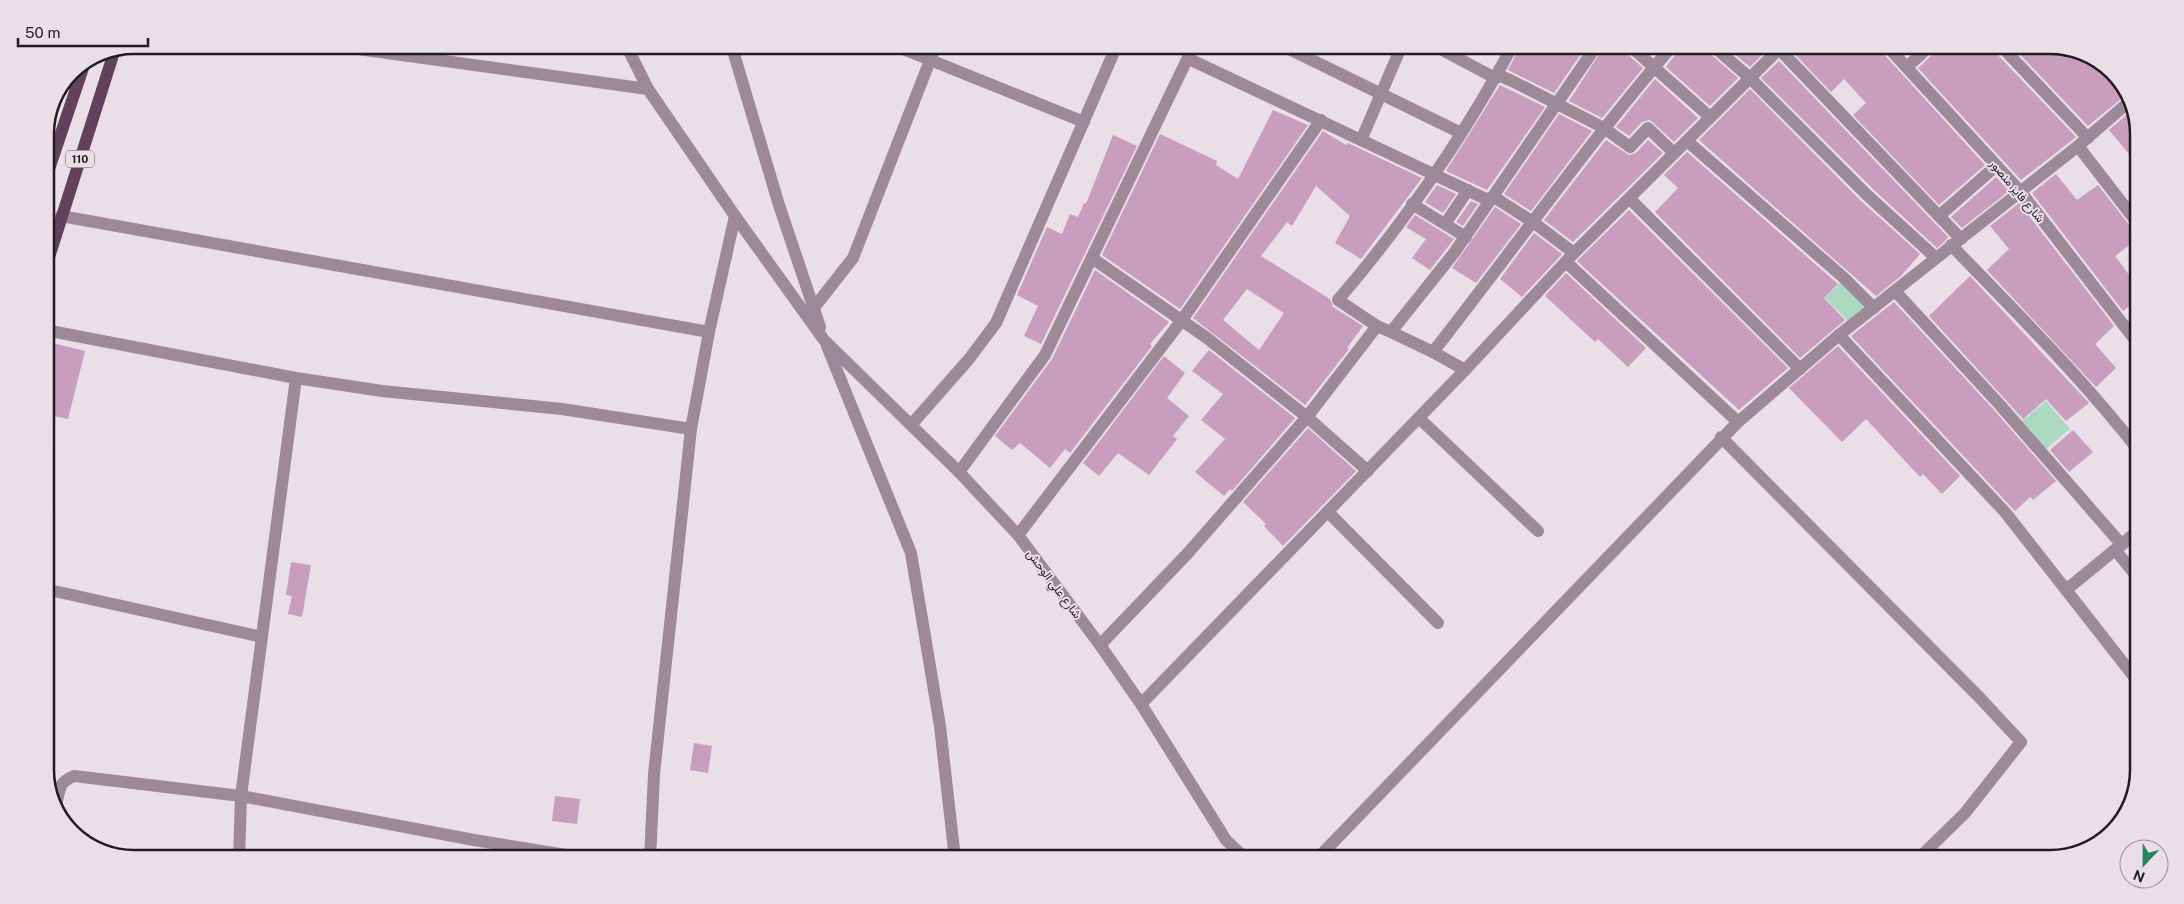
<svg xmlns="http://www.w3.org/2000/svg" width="2184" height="904" viewBox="0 0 2184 904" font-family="'Public Sans',Vazirmatn,sans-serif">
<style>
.green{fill:#acd9c1}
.building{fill:#c99dbe;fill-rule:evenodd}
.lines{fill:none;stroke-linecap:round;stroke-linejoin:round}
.minor{stroke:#9d8997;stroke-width:12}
.major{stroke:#62415a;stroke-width:12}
.labels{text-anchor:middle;stroke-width:4;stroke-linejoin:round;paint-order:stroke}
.shield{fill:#eadee7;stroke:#5d565b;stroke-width:1}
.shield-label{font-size:11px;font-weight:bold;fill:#211c1f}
.street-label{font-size:12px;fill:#211c1f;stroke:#eadee7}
.rim{fill:none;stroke:#211c1f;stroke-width:2.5}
</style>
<rect width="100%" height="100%" fill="#eadee7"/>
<g class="green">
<polygon points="1841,282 1866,306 1850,323 1825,298"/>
<polygon points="2046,401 2070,429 2046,449 2022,421"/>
</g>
<g class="building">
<polygon points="1521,45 1587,45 1554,93 1508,70"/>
<polygon points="1605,45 1621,45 1624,51 1643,68 1602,118 1569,101"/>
<polygon points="1681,45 1704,45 1707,51 1738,78 1710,106 1666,67 1679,50"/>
<polygon points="1724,45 1753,45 1763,54 1750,67"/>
<polygon points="1792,45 1878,45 1880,50 1985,165 1939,205 1853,115 1866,103 1844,79 1831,92 1790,49"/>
<polygon points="1939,45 1992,45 1994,51 2076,137 2021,180 1918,68 1936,51"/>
<polygon points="2011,45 2051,45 2084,52 2124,84 2127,94 2088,126"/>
<polygon points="1779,61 1948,237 1944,242 1937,248 1872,188 1761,78"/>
<polygon points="1655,79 1698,118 1674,142 1650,120 1642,122 1629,136 1616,127"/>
<polygon points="1500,85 1545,107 1487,190 1446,171"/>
<polygon points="1750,89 1860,200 1920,254 1901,276 1876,296 1699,140"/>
<polygon points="1273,110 1308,125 1180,309 1102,255 1160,134 1217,161 1216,165 1238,179"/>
<polygon points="2132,110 2139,128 2139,166 2109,130"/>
<polygon points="1559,114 1592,131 1531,211 1504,194"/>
<path d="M1323,131L1346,145L1348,143L1422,178L1361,259L1335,243L1350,216L1316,186L1292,226L1287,222L1261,256L1330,299L1333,307L1363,326L1347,348L1349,349L1305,405L1193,318ZM1247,289L1284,313L1259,350L1223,320Z"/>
<polygon points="1113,135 1137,146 1041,344 1024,336 1038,306 1017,295 1047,227 1062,234 1070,214 1078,217 1084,203 1086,204"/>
<polygon points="1606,140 1629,155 1636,153 1648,140 1663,153 1573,242 1544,220"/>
<polygon points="1687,152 1838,284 1824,298 1845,320 1800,358 1655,212 1678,188 1664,175"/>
<polygon points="2056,174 2077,200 2098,185 2133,230 2139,233 2139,238 2115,256 2133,280 2139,276 2139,298 2123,311 2032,193"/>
<polygon points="1996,177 2009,191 1962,228 1951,217"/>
<polygon points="1437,185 1456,194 1443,213 1425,202"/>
<polygon points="1471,201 1478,204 1463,226 1456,222"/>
<polygon points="2019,203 2114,326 2095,344 2116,368 2096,387 1987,270 2009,249 1990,226"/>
<polygon points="1495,207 1521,224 1476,283 1452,268"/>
<polygon points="1629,210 1788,368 1739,410 1577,261"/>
<polygon points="1415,215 1454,239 1430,270 1412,258 1426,239 1406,227"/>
<polygon points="1534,233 1562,254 1522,297 1500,279"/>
<polygon points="1095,270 1169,322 1150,344 1152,346 1070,453 1065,449 1050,468 1020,443 1012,450 995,436 1052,359"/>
<polygon points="1566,273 1646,348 1628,367 1598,339 1595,342 1545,296"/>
<polygon points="1970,276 2089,403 2066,421 2046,399 2023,419 1929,316"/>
<polygon points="1894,302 1994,410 2056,481 2033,500 2030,497 2015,511 1851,336"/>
<polygon points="45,341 85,351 68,419 45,414"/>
<polygon points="1838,346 1960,476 1942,494 1923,474 1920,477 1866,419 1842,442 1789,388"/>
<polygon points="1209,350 1295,418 1232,491 1230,489 1224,496 1195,472 1225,439 1201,420 1223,394 1192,371"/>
<polygon points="1164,356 1185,373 1167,398 1189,416 1173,436 1177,439 1149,475 1118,453 1099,476 1083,463"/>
<polygon points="1308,428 1356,471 1283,546 1264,526 1266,524 1243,502"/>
<polygon points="2073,430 2093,452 2069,472 2050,450"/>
<polygon points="291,562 311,565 302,617 288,614 292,596 286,595"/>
<polygon points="694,743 712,746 708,773 690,770"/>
<polygon points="555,796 580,799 577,824 552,821"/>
</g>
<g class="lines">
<g class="minor">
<polyline points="329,45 648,89"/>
<polyline points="626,45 648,89 735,216 824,340 959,472 1018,535 1100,645 1141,704 1226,840 1246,859"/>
<polyline points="734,45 734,54 779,205 820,327"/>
<polyline points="893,45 1084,122"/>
<polyline points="1097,45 1114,52"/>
<polyline points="1281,45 1461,133"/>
<polyline points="1433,45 1495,78 1501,76 1514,82 1604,128 1630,147 1648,128 1674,153"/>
<path d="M1513,45C1464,136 1405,222 1338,300L1377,326L1391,332L1454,253L1597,45"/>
<polyline points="1629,45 1710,117"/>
<polyline points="1712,45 1750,78 1866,194 1936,258"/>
<polyline points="1886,45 2020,191 2139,345"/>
<polyline points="2000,45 2088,138"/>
<polyline points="1779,49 1961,239"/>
<polyline points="1189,59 1486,199 1494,197 1533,222 1574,253"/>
<polyline points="1907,67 1931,45"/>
<polyline points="1362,138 1402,45"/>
<polyline points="1687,141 1844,278 1874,308"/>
<polyline points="2078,146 2139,225"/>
<polyline points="1630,199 1800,369"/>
<polyline points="1412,204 1466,237"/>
<polyline points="61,216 709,332"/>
<polyline points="1939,216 1996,166"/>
<polyline points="1445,224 1468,190"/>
<path d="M1951,245C2016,312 2082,378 2139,451"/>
<polyline points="1092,258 1207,338 1307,417 1368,471"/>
<polyline points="1566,262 1738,422"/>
<polyline points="1895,291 2000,405 2122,545"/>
<polyline points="813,309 853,258 936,45"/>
<polyline points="45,330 296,378 382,391 562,409 691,429"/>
<polyline points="1391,332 1433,352 1465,370"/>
<polyline points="1839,335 2005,512 2139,683"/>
<polyline points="827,346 911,553 940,726 955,859"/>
<path d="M1433,352C1513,250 1588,144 1673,45"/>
<polyline points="1419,418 1538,531"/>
<polyline points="911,425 969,359 996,323 1117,45"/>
<polyline points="1721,437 1980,698 2021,742 1965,813 1918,859"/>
<polyline points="959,472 1045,355 1194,45"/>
<polyline points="1328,512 1438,623"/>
<polyline points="1018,535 1182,320 1321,120"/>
<polyline points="2116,551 2139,579"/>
<polyline points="45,589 262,637"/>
<polyline points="2066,590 2139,530"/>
<polyline points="1100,645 1188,553 1307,417 1377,326"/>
<polyline points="1141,704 1465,370 1574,253 1783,45"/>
<path d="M56,806C60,791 57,783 74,776L241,796L474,840L591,859"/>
<polyline points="239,859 241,796 296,378"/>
<polyline points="650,859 654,774 691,429 709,332 735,216"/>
<polyline points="1317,859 1738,422 1839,335 2078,146 2130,101"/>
</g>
<g class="major">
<polyline points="45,181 85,62"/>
<polyline points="45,270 115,49"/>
</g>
</g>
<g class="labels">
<rect class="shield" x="66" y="150.5" width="28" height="17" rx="4"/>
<g class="shield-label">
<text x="80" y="163">110</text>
</g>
<g class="street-label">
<text transform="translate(2017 191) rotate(50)" y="4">شارع فايز منصور</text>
<text transform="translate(1054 584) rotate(53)" y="4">شارع علي الوحش</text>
</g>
</g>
<path d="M0 0H2184V904H0ZM134 54H2050A80 80 0 0 1 2130 134V770A80 80 0 0 1 2050 850H134A80 80 0 0 1 54 770V134A80 80 0 0 1 134 54Z" fill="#eadee7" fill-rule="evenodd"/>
<path class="rim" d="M134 54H2050A80 80 0 0 1 2130 134V770A80 80 0 0 1 2050 850H134A80 80 0 0 1 54 770V134A80 80 0 0 1 134 54Z"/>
<g transform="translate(2144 864) rotate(202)"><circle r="24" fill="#eadee7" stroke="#9a9097"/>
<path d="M0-4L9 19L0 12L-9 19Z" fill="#23855e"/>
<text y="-8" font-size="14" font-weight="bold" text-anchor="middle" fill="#211c1f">N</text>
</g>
<path d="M18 38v8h130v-8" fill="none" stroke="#211c1f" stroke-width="2.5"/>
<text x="25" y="38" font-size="15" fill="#211c1f" stroke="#eadee7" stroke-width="4" paint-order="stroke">50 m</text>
</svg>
